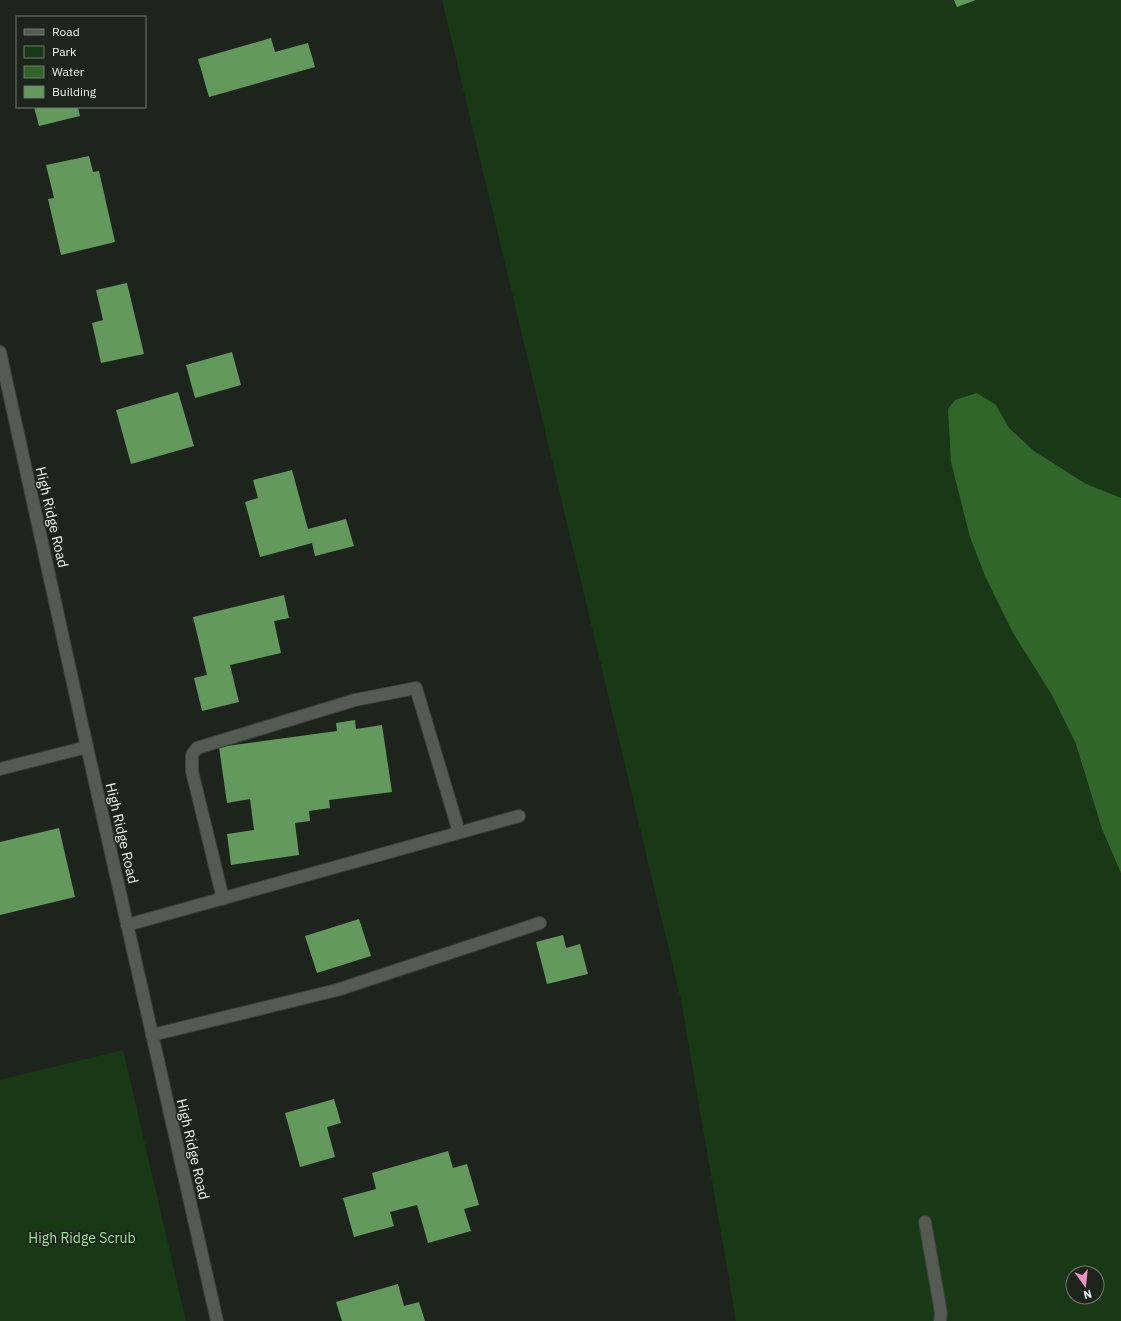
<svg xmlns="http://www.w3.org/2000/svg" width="1121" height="1321" viewBox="0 0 1121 1321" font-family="'IBM Plex Sans',sans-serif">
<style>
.green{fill:#193815;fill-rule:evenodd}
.water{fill:#31662b}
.building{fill:#63995c}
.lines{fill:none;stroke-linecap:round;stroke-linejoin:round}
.minor-casing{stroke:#3a403a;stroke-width:14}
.minor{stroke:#545b53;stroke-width:12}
.labels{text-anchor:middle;stroke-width:3.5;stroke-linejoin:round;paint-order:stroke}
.street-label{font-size:14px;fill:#f0f5f0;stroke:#1d241c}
.park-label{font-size:14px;fill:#9ce692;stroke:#1d241c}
</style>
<rect width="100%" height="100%" fill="#1d241c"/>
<g class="green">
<path d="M442,0H1121V1321H736L681,1000ZM1073,1273H1097V1297H1073Z"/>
<polygon points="123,1050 186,1321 0,1321 0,1080"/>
</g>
<polygon class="water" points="977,393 996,405 1009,428 1034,451 1086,484 1121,498 1121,873 1102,829 1076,744 1052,695 1013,633 985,576 970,537 951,462 948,409 955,400"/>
<g class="building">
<polygon points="954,0 976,0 957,7"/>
<polygon points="271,38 275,52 308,43 315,67 209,97 198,59"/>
<polygon points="34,107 78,107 80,116 39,126"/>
<polygon points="89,156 93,172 99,171 115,242 61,255 48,199 54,198 46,165"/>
<polygon points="127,283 144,354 101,363 92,323 103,320 96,290"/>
<polygon points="232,352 241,385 195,398 186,365"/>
<polygon points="178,392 194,446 131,464 116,410"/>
<polygon points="292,470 308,529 346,519 354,546 315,556 312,543 260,557 245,502 258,498 253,480"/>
<polygon points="284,595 289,618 274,621 281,653 230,665 239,702 202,711 194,678 207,675 193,617"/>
<polygon points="355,720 356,729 382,725 392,792 329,800 330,808 309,811 310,821 295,823 299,855 231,865 227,834 254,830 250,799 227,803 219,747 337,731 336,723"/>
<polygon points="59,828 75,897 0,915 0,842"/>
<polygon points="359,919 371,956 317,973 305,936"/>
<polygon points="563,935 566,948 580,944 588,974 547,984 536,942"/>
<polygon points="334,1099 341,1123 327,1127 335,1157 300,1167 285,1113"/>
<polygon points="448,1151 453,1168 467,1164 479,1205 464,1209 471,1231 428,1243 417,1205 390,1212 394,1226 354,1237 343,1198 376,1189 372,1173"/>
<polygon points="398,1284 404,1306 419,1302 425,1321 342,1321 336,1302"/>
</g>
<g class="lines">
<defs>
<g id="minor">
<polyline points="0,352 87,747 217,1321"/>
<polyline points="0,769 87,747"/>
<polyline points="223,899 192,771 192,755 197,748 355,700 416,688 459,832"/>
<polyline points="127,925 519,816"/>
<polyline points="152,1035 337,990 540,923"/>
<polyline points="925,1222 941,1313 940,1321"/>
</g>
</defs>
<use href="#minor" class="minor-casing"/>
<use href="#minor" class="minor"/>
</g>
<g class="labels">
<g class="street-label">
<text transform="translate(52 517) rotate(77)" y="5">High Ridge Road</text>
<text transform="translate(122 833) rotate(77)" y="5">High Ridge Road</text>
<text transform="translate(193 1149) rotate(77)" y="5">High Ridge Road</text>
</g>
<g class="park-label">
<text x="82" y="1243">High Ridge Scrub</text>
</g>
</g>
<rect x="16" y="16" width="130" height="92" fill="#1d241c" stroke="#717871"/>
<rect x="24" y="29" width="20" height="6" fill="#545b53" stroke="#717871"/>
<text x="52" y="36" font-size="12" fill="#f0f5f0">Road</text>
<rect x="24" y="46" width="20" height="12" fill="#193815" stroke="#717871"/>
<text x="52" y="56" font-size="12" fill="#f0f5f0">Park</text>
<rect x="24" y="66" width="20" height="12" fill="#31662b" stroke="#717871"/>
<text x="52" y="76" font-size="12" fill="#f0f5f0">Water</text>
<rect x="24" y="86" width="20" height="12" fill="#63995c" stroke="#717871"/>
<text x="52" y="96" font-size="12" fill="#f0f5f0">Building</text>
<g transform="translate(1085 1285) rotate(165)"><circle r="19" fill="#1d241c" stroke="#717871"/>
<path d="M0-3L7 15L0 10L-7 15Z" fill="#fc8fc2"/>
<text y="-6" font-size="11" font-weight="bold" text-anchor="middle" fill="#f0f5f0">N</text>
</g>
</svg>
